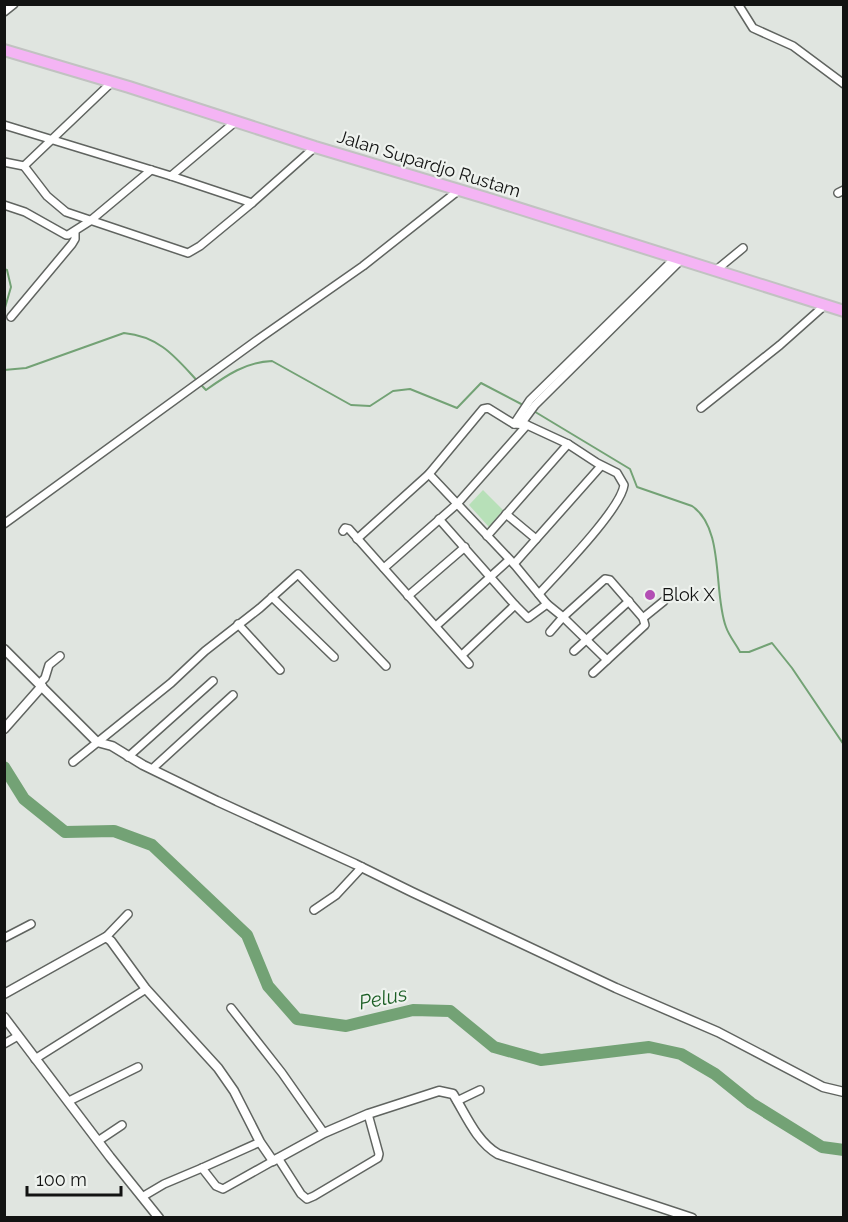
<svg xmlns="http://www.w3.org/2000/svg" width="848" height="1222" viewBox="0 0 848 1222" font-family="Raleway,sans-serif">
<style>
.green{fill:#b7e0b8}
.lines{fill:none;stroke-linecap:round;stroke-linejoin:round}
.stream{stroke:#73a275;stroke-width:2}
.river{stroke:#73a275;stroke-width:12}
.minor-casing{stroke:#606460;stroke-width:10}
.tertiary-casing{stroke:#606460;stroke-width:11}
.trunk-casing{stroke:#c1c2c1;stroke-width:14}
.minor{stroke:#fff;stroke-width:7}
.tertiary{stroke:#fff;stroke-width:8}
.trunk{stroke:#f4b4f4;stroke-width:10}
.poi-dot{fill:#b34eb4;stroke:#eef2ee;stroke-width:2}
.labels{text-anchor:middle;stroke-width:4.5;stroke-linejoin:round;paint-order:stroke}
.street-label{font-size:18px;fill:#121312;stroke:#eef2ee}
.poi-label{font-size:18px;fill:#121312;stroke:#eef2ee;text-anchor:start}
.water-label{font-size:20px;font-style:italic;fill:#1b5e24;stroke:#eef2ee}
</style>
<rect width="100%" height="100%" fill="#e0e5e0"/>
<polygon class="green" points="483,490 503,510 489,527 469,505"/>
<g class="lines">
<g class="stream">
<polyline points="4,269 7,270 11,287 4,311"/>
<path d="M4,370L26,368L124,333C165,337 180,364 206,390C227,375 246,362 272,361L351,405L370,406L393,391L410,389L457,408L481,383L525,406"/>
<path d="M532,410L630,469L637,487L692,506C725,528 713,593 726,627C729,636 736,644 740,652H749L772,643L792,668L844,745"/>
<polyline points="844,805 844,810"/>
</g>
<polyline class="river" points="4,767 24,799 65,832 114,831 152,845 247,935 268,986 297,1019 346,1026 413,1010 450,1011 494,1047 541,1060 649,1047 681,1054 715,1074 751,1103 822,1147 844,1150"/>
<defs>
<g id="minor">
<polyline points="738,4 753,28 793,46 844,84"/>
<polyline points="4,12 14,4"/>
<polyline points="4,125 171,176 235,122"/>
<polyline points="4,162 24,166 47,196 66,212 188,253 200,246 252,203"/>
<polyline points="24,166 112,82"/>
<polyline points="171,176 252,203 315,147"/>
<polyline points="838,193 844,190"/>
<polyline points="4,205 25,212 66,235 68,235 90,221 151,170"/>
<polyline points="715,271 743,248"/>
<polyline points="11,317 72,244 75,239 75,232"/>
<polyline points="701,408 780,345 825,305"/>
<polyline points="514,424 530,400 674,259"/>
<polyline points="521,424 535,405 680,261"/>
<polyline points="429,474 514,564 547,604 528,618 515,605 462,655"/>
<polyline points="506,514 536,539"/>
<polyline points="439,519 515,605"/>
<polyline points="4,524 260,338 363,266 459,190"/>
<polyline points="343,531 345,528 349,529 469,664"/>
<polyline points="487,536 568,444"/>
<path d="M357,539L429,474L483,409L488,408L514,424L527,425L568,444L597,463L617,473L624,485C621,509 558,573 539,594"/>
<polyline points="514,564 601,466"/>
<polyline points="384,568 457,504 527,425"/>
<polyline points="408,596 465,547"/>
<polyline points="272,597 334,657"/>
<polyline points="547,604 563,617 607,660"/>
<polyline points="643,618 664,601"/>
<polyline points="238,624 280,670"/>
<polyline points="436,626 509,560"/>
<polyline points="550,632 563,617 605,579 610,580 643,618 645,625 593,673"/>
<polyline points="574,651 629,601"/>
<polyline points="39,684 45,678 49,665 60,656"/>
<polyline points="128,757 213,681"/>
<polyline points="73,762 171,683 205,651 260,608 298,574 386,666"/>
<polyline points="152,769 233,695"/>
<polyline points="314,910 336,895 362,867"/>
<polyline points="106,937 128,914"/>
<polyline points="4,938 31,924"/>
<polyline points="231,1008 282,1073 324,1133"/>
<polyline points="4,1044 18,1036"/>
<polyline points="35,1059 146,989"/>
<polyline points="69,1101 138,1067"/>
<polyline points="457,1101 480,1090"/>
<polyline points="98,1141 122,1125"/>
<polyline points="278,1158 301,1194 307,1199 314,1196 378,1158 379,1154 368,1114"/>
<polyline points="202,1168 216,1186 223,1189 273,1161"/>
<polyline points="142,1197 164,1184 202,1168 260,1142"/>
</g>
<g id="tertiary">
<polyline points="4,649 97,742 112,746 143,765 217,801 355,864 412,892 616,988 718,1032 823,1087 844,1092"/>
<polyline points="4,729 42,686"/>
<path d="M4,994L106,937L111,941L146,989L218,1068L234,1091L260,1142L273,1161L324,1133L368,1114L439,1091L453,1094C466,1115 476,1141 498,1154L692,1218"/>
<polyline points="4,1017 110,1157 159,1218"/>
</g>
<polyline id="trunk" points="4,50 129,87 315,147 486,198 844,311"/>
</defs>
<use href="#minor" class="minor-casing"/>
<use href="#tertiary" class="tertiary-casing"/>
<use href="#trunk" class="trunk-casing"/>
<use href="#minor" class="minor"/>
<use href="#tertiary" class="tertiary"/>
<use href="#trunk" class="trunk"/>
</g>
<circle class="poi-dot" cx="650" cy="595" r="6"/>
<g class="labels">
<g class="street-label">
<text transform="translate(429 164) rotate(17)" y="6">Jalan Supardjo Rustam</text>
</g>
<g class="poi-label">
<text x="662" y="601">Blok X</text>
</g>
<g class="water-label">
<text transform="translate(383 998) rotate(-11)" y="7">Pelus</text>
</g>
</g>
<rect width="848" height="1222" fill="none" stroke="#121312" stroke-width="12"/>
<path d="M27 1186v9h94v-9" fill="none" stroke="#121312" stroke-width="3"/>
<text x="36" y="1186" font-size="18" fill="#121312" stroke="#eef2ee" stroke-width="4.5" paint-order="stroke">100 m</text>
</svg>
